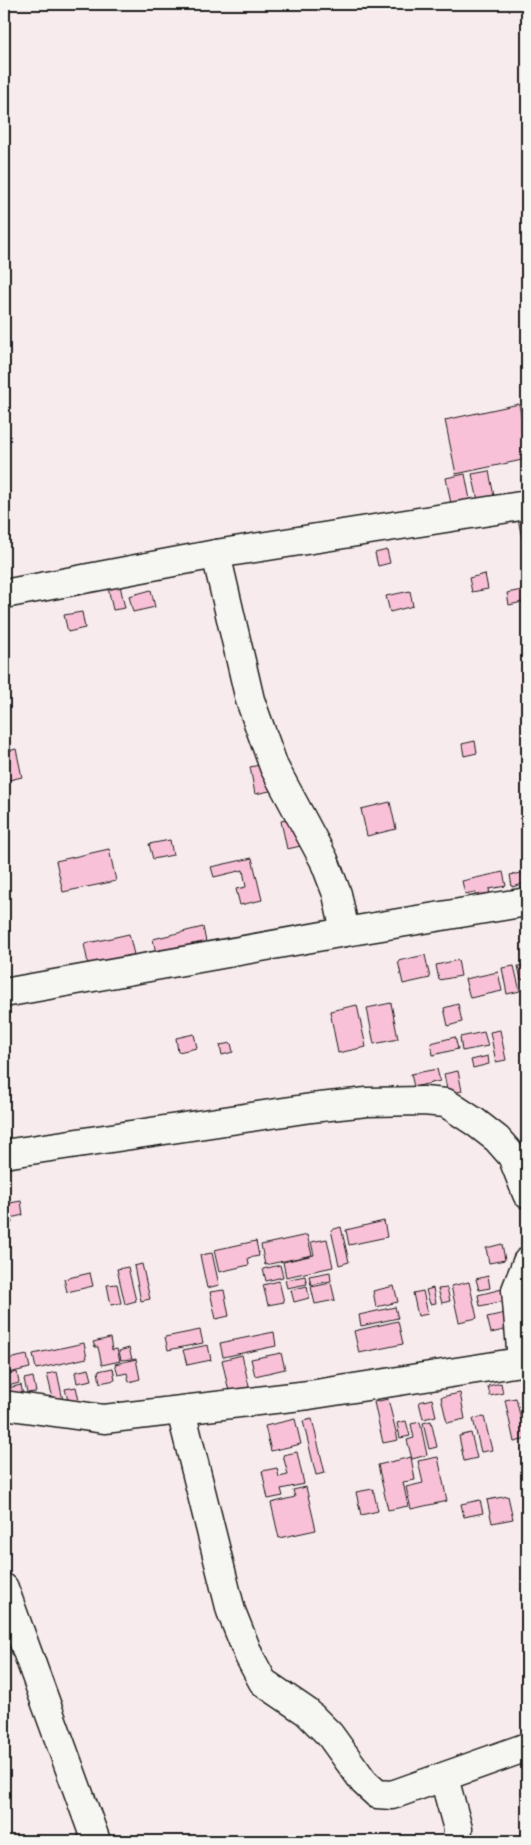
<svg xmlns="http://www.w3.org/2000/svg" width="531" height="1845" viewBox="0 0 531 1845" font-family="'Playpen Sans',sans-serif">
<style>
.building{fill:#f9c1d7;stroke:#1c1c1c}
.lines{fill:none;stroke-linecap:round;stroke-linejoin:round}
.minor-casing{stroke:#1c1c1c;stroke-width:31}
.minor{stroke:#f6f6f2;stroke-width:28}
</style>
<rect width="100%" height="100%" fill="#f7ebed"/>
<filter id="ink" filterUnits="userSpaceOnUse"><feTurbulence type="fractalNoise" baseFrequency=".02" numOctaves="2"/><feDisplacementMap in="SourceGraphic" scale="10" xChannelSelector="R" yChannelSelector="G"/><feConvolveMatrix kernelMatrix="1 2 1 2 8 2 1 2 1" color-interpolation-filters="sRGB"/></filter>
<g filter="url(#ink)">
<g class="building">
<polygon points="519,404 522,421 527,420 527,459 456,474 445,420"/>
<polygon points="489,471 496,506 480,509 472,474"/>
<polygon points="465,474 472,510 453,514 446,478"/>
<polygon points="527,512 527,542 523,543 517,514"/>
<polygon points="387,550 390,563 378,566 375,553"/>
<polygon points="485,574 488,589 472,592 469,578"/>
<polygon points="119,581 125,608 113,610 107,583"/>
<polygon points="527,589 527,601 509,605 507,593"/>
<polygon points="151,590 155,607 133,612 129,596"/>
<polygon points="410,591 413,606 390,612 386,596"/>
<polygon points="82,612 85,628 68,632 64,615"/>
<polygon points="475,741 477,753 464,756 462,744"/>
<polygon points="16,749 22,777 5,781 4,752"/>
<polygon points="269,763 275,790 255,794 250,767"/>
<polygon points="390,802 396,829 367,836 361,809"/>
<polygon points="295,818 301,846 287,849 281,821"/>
<polygon points="170,840 173,855 153,859 149,844"/>
<polygon points="109,849 116,881 63,892 56,861"/>
<polygon points="252,858 262,900 240,905 236,889 246,887 243,870 214,877 211,867"/>
<polygon points="503,872 506,886 489,889 491,901 477,904 475,892 465,894 462,881"/>
<polygon points="527,872 527,883 512,887 510,875"/>
<polygon points="203,927 207,947 157,958 153,939"/>
<polygon points="129,934 136,963 90,973 84,944"/>
<polygon points="425,955 430,978 403,984 398,961"/>
<polygon points="458,960 461,976 439,980 436,965"/>
<polygon points="527,965 527,978 521,980 518,966"/>
<polygon points="514,966 520,991 507,994 502,968"/>
<polygon points="498,972 502,991 470,998 465,979"/>
<polygon points="391,1003 398,1039 374,1044 367,1008"/>
<polygon points="458,1004 462,1022 448,1026 444,1008"/>
<polygon points="357,1005 366,1047 338,1053 330,1011"/>
<polygon points="500,1030 506,1060 496,1062 490,1032"/>
<polygon points="484,1032 488,1046 462,1051 460,1037"/>
<polygon points="194,1034 197,1048 178,1052 176,1038"/>
<polygon points="455,1037 458,1049 433,1055 431,1043"/>
<polygon points="231,1043 233,1052 222,1055 220,1045"/>
<polygon points="488,1056 489,1064 473,1068 471,1060"/>
<polygon points="437,1069 440,1081 414,1087 411,1074"/>
<polygon points="458,1071 462,1091 448,1094 444,1074"/>
<polygon points="21,1201 23,1215 11,1218 12,1223 4,1225 4,1204"/>
<polygon points="384,1221 387,1237 349,1245 346,1230"/>
<polygon points="341,1227 349,1262 339,1265 331,1230"/>
<polygon points="307,1235 312,1255 265,1265 261,1245"/>
<polygon points="327,1239 333,1267 286,1277 283,1262 314,1255 311,1242"/>
<polygon points="256,1241 259,1256 248,1258 249,1265 219,1272 214,1250"/>
<polygon points="502,1244 505,1260 489,1263 486,1248"/>
<polygon points="212,1253 219,1285 207,1288 200,1255"/>
<polygon points="142,1264 150,1299 141,1301 134,1266"/>
<polygon points="280,1265 283,1277 266,1281 263,1269"/>
<polygon points="128,1267 136,1301 125,1304 117,1269"/>
<polygon points="330,1272 331,1281 311,1285 309,1276"/>
<polygon points="90,1273 93,1286 67,1292 64,1279"/>
<polygon points="305,1276 307,1284 287,1288 285,1280"/>
<polygon points="488,1276 490,1288 479,1290 476,1279"/>
<polygon points="279,1281 284,1302 268,1305 263,1285"/>
<polygon points="469,1282 477,1318 459,1322 451,1286"/>
<polygon points="331,1283 335,1300 315,1304 311,1287"/>
<polygon points="117,1284 121,1303 111,1305 107,1285"/>
<polygon points="307,1286 309,1298 294,1302 291,1290"/>
<polygon points="394,1286 398,1302 376,1307 373,1291"/>
<polygon points="433,1288 436,1303 430,1304 426,1290"/>
<polygon points="447,1288 450,1301 442,1303 438,1289"/>
<polygon points="502,1289 505,1301 480,1306 478,1295"/>
<polygon points="224,1290 229,1316 216,1319 210,1292"/>
<polygon points="423,1291 428,1314 418,1316 413,1293"/>
<polygon points="395,1307 398,1318 361,1326 359,1315"/>
<polygon points="505,1313 508,1329 491,1333 487,1317"/>
<polygon points="398,1321 403,1344 359,1353 354,1331"/>
<polygon points="200,1330 203,1343 168,1350 165,1337"/>
<polygon points="274,1332 276,1346 223,1357 220,1343"/>
<polygon points="110,1338 112,1350 117,1349 120,1361 102,1365 98,1347 95,1347 93,1342"/>
<polygon points="84,1343 87,1358 36,1369 33,1354"/>
<polygon points="208,1345 211,1360 187,1365 183,1350"/>
<polygon points="129,1348 132,1359 121,1360 119,1351"/>
<polygon points="281,1353 285,1369 255,1376 251,1359"/>
<polygon points="27,1355 30,1368 4,1374 4,1360"/>
<polygon points="242,1355 250,1391 230,1396 222,1360"/>
<polygon points="136,1359 140,1379 129,1382 127,1373 118,1375 115,1364"/>
<polygon points="113,1368 115,1380 100,1383 98,1371"/>
<polygon points="89,1369 92,1380 77,1383 75,1372"/>
<polygon points="17,1372 19,1383 4,1387 4,1375"/>
<polygon points="57,1372 64,1405 55,1407 47,1374"/>
<polygon points="527,1375 527,1410 519,1377"/>
<polygon points="33,1377 36,1392 27,1393 24,1379"/>
<polygon points="501,1383 503,1393 490,1396 488,1386"/>
<polygon points="21,1385 23,1395 4,1393 4,1389"/>
<polygon points="76,1387 80,1405 70,1408 65,1389"/>
<polygon points="460,1393 465,1419 447,1423 441,1397"/>
<polygon points="516,1398 521,1420 527,1418 527,1439 514,1442 505,1400"/>
<polygon points="388,1399 398,1440 383,1443 374,1402"/>
<polygon points="432,1399 436,1416 423,1419 419,1402"/>
<polygon points="484,1417 492,1450 481,1452 473,1419"/>
<polygon points="295,1419 301,1444 271,1451 265,1426"/>
<polygon points="312,1419 325,1473 316,1475 303,1421"/>
<polygon points="406,1421 410,1436 400,1438 397,1423"/>
<polygon points="431,1421 437,1447 429,1449 423,1423"/>
<polygon points="420,1422 427,1455 412,1459 407,1440 414,1438 411,1424"/>
<polygon points="471,1433 477,1458 464,1461 459,1436"/>
<polygon points="297,1452 304,1484 281,1489 283,1496 268,1499 262,1471 277,1468 279,1477 288,1475 283,1455"/>
<polygon points="411,1457 415,1480 403,1482 408,1506 388,1510 378,1465"/>
<polygon points="438,1457 447,1501 411,1509 406,1487 423,1483 418,1461"/>
<polygon points="306,1487 316,1530 279,1538 271,1503 295,1497 293,1490"/>
<polygon points="373,1489 378,1511 361,1515 356,1492"/>
<polygon points="508,1496 513,1519 492,1523 487,1500"/>
<polygon points="480,1500 483,1513 464,1517 461,1504"/>
</g>
<g class="lines">
<defs>
<g id="minor">
<polyline points="216,554 250,700 274,767 324,860 337,894 345,932"/>
<polyline points="4,594 216,554 527,505"/>
<polyline points="4,993 345,932 527,902"/>
<polyline points="4,1154 311,1108 367,1102 423,1101 446,1103 475,1122 497,1139 512,1156 527,1194"/>
<polyline points="522,1361 516,1290 527,1262"/>
<polyline points="4,1405 104,1419 309,1395 527,1361"/>
<polyline points="181,1411 231,1611 249,1656 263,1682 307,1712 330,1735 364,1782 377,1794 392,1795 527,1747"/>
<polyline points="4,1588 96,1841"/>
<polyline points="444,1778 458,1829 457,1841"/>
</g>
</defs>
<use href="#minor" class="minor-casing"/>
<use href="#minor" class="minor"/>
</g>
</g>
<rect width="531" height="1845" fill="none" stroke="#f6f6f2" stroke-width="20"/>
<rect x="10" y="10" width="511" height="1825" fill="none" stroke="#1c1c1c" stroke-width="2" filter="url(#ink)"/>
</svg>
